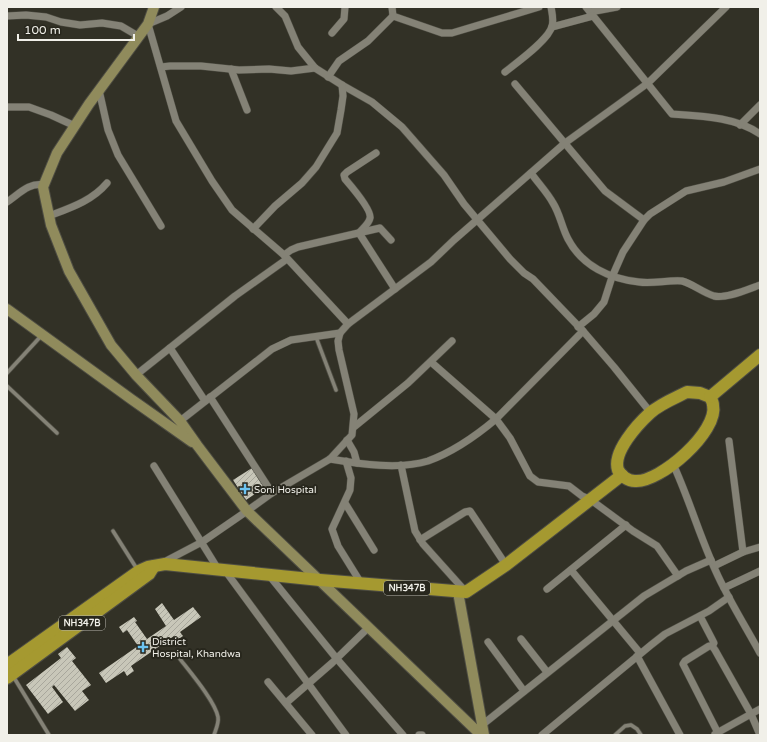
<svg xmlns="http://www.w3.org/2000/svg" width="767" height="742" viewBox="0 0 767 742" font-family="'Varela Round',sans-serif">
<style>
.building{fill:url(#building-hatch)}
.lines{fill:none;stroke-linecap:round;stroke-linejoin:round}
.service-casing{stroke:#4e4d43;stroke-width:5}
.minor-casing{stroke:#4e4d43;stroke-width:8}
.secondary-casing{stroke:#4e4d43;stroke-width:12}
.trunk-casing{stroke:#4e4d43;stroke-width:14}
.service{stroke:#848276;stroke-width:3.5}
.minor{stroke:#848276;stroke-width:7}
.secondary{stroke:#908b5c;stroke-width:10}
.trunk{stroke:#a59930;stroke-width:12}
.poi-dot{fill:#6cc3f2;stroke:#28271d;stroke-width:1.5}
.labels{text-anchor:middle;stroke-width:4;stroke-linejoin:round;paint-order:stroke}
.shield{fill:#28271d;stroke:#b5b4ac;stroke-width:1}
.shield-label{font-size:9px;font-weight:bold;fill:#f1f0e9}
.poi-label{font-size:10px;fill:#f1f0e9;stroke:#28271d;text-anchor:start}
</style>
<defs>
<pattern id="building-hatch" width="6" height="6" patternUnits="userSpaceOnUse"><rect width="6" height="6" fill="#c8c7b9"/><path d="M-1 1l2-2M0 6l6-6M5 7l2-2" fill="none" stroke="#a8a79c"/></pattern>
</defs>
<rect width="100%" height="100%" fill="#323126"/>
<g class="building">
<polygon points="252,468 265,487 246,500 233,480"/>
<polygon points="162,603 174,620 193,607 201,617 180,632 183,636 177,640 174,636 131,666 134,671 127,676 124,671 106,683 99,673 138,646 127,630 123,633 119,627 134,617 137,621 135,622 147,639 166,626 155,609"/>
<polygon points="67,647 76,658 72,661 91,685 82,691 89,700 75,711 54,685 52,687 63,702 48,714 26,685 61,658 58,654"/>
</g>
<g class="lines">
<defs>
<g id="service">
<polyline points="316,337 336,390"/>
<polyline points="7,373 42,335"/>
<polyline points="7,386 57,433"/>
<polyline points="113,531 137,569"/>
<path d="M180,659C190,672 215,701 218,717C219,723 216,729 214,735"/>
<polyline points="13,676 49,735"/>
<polyline points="615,735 625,726 631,725 637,729 641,735"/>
</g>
<g id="minor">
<polyline points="181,7 167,16 148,24 176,121 212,181 232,210 284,255 348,324"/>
<path d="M276,7L285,16L298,47L315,68L342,85L372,102L402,127L444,175L464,204L510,259L524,273L533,279L583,331L496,419C477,435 453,452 428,461C399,470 360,464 330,459"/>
<polyline points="392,7 393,16 442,33 452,33 539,7"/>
<path d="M586,7L672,114C701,116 736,117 760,134"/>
<polyline points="590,12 617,7"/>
<polyline points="7,16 26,15 46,17 61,22 80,25 102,23 121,26 138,36"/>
<polyline points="552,27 593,16"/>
<polyline points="332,33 344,19 345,7"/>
<polyline points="161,67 170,66 201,66 239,70 269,69 291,71 315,68"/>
<polyline points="231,69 247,110"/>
<path d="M505,72C516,63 549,40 552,26C554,20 552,13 551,7"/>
<polyline points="328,77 339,61 368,41 393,16"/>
<polyline points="515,84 605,191 644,220"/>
<polyline points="99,90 108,130 118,155 161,226"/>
<polyline points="7,107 29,107 51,115 75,126"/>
<polyline points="740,125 760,105"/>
<path d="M376,153L347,172L344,175L345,179C351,186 372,210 370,218C369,224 362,229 359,233L395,289"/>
<path d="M531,173C538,183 547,192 553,203C560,214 562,228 568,239C582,266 610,279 639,282C653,284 667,280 682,281C693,284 702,292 714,296C726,299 748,289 760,285"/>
<path d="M7,202C19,194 29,182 44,185"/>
<path d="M49,216C70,208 92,201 107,183"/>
<polyline points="253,229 275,206 302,183 316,167 337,133 341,110 343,96 342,85"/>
<polyline points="284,255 291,250 298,247 380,228 391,240"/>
<polyline points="578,327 594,314 604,302 612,277 623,252 644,220 650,214 686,191 724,182 760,169"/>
<polyline points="583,331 614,367 651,413"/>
<polyline points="170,348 205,401"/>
<polyline points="431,362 496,419 510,438 530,476 538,482 569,486 582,496 591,500 633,531 657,546 678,576"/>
<polyline points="136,375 235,296 287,259"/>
<polyline points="210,397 272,493"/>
<polyline points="180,421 272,349 291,340 340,333"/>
<polyline points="354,427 408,383 452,341"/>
<polyline points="347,440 354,452 357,463"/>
<polyline points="729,441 743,552"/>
<polyline points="346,461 351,478 350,490 332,529 338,546 361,583"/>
<path d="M673,464C692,505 703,549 724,588C735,610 748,631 760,653"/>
<polyline points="401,465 415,531 423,544 466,592"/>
<polyline points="154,466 218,569"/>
<polyline points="345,503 374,550"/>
<polyline points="420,540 465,512 470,511 506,565"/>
<polyline points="162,563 202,542 247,511 272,493 330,459 352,435 354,414 339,350 338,341 340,333 348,324 431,262 454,240 565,143 648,83 726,7"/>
<polyline points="714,566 743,552 760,547"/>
<polyline points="224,569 346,735"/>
<polyline points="571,570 640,653"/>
<polyline points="268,574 337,659 403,735"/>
<polyline points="724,588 760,571"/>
<polyline points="547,589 626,525"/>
<polyline points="700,616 712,639 714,643 712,646"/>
<polyline points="521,639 547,672"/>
<polyline points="488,642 524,691"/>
<polyline points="637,656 680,735"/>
<polyline points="268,682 312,735"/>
<polyline points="286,703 332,663 369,627"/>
<polyline points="482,725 644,596 686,571 711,560"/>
<polyline points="715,734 760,709"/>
<polyline points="419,735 422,735"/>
<polyline points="542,735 651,645 665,634 709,611 729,597"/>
<polyline points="719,735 683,664 685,661 709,646 712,646 715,650 751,714 760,735"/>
</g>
<g id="secondary">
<polyline points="154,7 148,24 89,104 57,153 43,187 51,225 69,271 111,345 136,375 180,421 197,445 247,511 481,735"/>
<polyline points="7,309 131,399 192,442"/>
<polyline points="458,592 484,735"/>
</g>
<g id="trunk">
<path d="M687,392L700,393L710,397C711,399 713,402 713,405C719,431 660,483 635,481C628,481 621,476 618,470C612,452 638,424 650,413C660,404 675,398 687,392Z"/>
<polyline points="710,397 760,355"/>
<polyline points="7,665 139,571 148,567 165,564 320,580 466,592 506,565 622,475"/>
<polyline points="7,678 149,574 154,566"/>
</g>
</defs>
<use href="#service" class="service-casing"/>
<use href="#minor" class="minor-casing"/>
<use href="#secondary" class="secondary-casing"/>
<use href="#trunk" class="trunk-casing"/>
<use href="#service" class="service"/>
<use href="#minor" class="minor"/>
<use href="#secondary" class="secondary"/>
<use href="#trunk" class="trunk"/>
</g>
<g class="poi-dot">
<path d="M243 483h4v4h4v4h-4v4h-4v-4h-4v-4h4z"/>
<path d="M141 641h4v4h4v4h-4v4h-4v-4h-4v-4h4z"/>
</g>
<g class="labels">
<g class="shield">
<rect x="384" y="581" width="46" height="14" rx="3"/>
<rect x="59" y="616" width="46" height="14" rx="3"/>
</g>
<g class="shield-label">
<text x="407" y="591">NH347B</text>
<text x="82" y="626">NH347B</text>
</g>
<g class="poi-label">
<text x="254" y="493">Soni Hospital</text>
<text x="152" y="645">District<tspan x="152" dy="12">Hospital, Khandwa</tspan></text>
</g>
</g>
<rect width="767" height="742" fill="none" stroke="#f1f0e9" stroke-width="16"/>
<path d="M18 34v6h116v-6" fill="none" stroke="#f1f0e9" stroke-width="2"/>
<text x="24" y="34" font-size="12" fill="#f1f0e9" stroke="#28271d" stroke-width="3" paint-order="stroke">100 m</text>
</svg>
